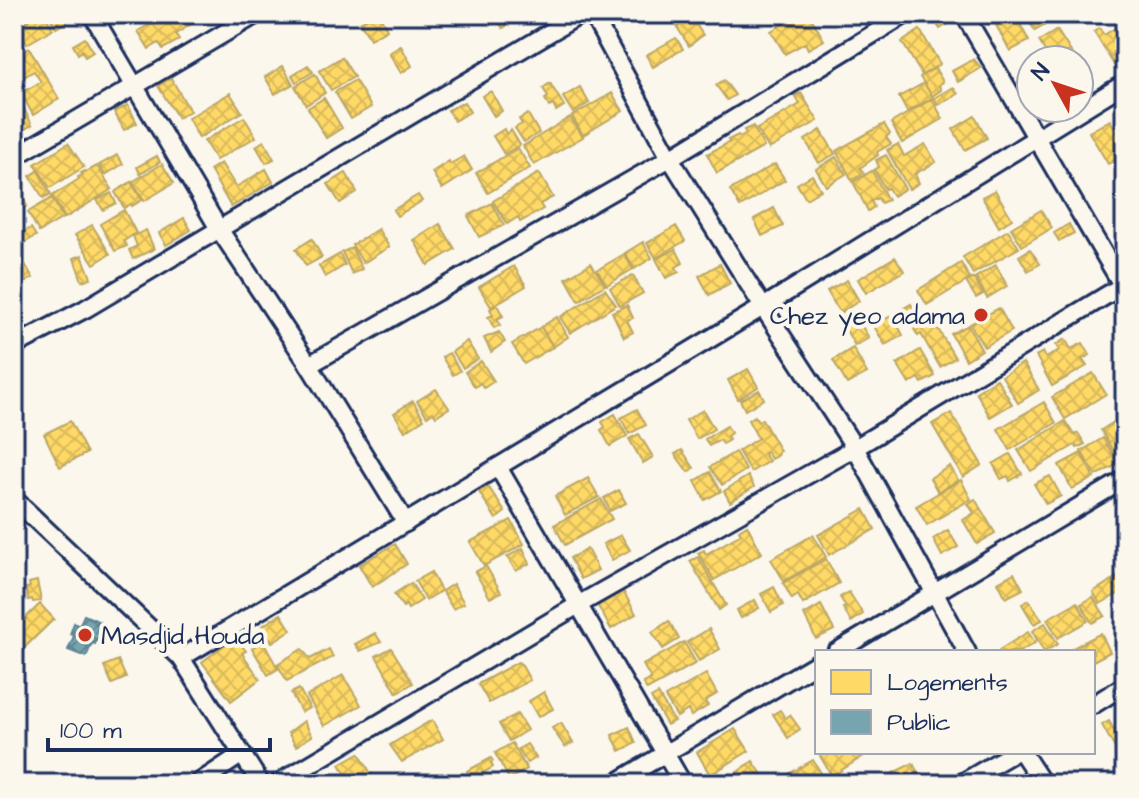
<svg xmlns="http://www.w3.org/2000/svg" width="1139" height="798" viewBox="0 0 1139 798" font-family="'Architects Daughter',sans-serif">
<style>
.homes{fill:url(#homes-cross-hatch);stroke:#bba664;stroke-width:2}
.public{fill:url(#public-cross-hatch);stroke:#5b8297;stroke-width:2}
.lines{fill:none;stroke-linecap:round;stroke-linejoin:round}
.minor-casing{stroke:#1b2f5e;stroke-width:22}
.minor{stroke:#fbf7ec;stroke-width:16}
.poi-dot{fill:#c8321e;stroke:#fbf7ec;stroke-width:3}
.labels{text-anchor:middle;stroke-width:8;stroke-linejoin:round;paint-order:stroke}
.poi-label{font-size:26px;fill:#1b2f5e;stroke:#fbf7ec;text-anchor:end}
</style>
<defs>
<pattern id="homes-cross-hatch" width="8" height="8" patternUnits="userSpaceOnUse" patternTransform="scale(2)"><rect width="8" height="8" fill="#ffd966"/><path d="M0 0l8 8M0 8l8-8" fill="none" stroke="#dabb5b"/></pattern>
<pattern id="public-cross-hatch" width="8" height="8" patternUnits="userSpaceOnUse" patternTransform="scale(2)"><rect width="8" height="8" fill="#76a5af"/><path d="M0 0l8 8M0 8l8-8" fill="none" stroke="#608792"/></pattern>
</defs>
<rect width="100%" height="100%" fill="#fbf7ec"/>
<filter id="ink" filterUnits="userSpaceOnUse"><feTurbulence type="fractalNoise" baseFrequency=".0125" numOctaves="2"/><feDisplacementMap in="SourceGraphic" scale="16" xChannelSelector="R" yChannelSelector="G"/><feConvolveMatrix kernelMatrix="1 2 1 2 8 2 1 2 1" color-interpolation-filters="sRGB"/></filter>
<g filter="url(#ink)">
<g class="homes">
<polygon points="39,14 44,14 53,29 27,44 17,27"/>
<polygon points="48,14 70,14 73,18 56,28"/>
<polygon points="168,14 188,14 193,23 176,34 179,40 163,49 159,43 149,49 138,31"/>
<polygon points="375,14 379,14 387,29 370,39 360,22"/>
<polygon points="493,14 513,14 516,19 503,28"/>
<polygon points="792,14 809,14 824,40 808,49 805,43 785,54 771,31 791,19 789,15"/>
<polygon points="939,14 949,14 953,21 940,29 933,18"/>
<polygon points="990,14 1015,14 1029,41 1010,51"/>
<polygon points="1048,14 1052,21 1035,31 1025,15"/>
<polygon points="691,17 703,35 689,46 677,27"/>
<polygon points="1117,27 1125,40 1125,55 1114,65 1094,32 1099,28 1104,35"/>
<polygon points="920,30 940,64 922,75 902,42"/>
<polygon points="1057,30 1076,60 1050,60 1039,41"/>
<polygon points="85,38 93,52 85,57 82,51 78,54 73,45"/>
<polygon points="676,38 683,49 653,67 646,55"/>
<polygon points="401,46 412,66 401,73 389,53"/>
<polygon points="29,48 59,99 33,115 21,93 41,82 34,71 14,83 14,56"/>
<polygon points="342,57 354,77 331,90 319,71"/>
<polygon points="974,59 981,68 958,82 952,71"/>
<polygon points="308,65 313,72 296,82 292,75"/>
<polygon points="283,66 293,84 275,94 265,77"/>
<polygon points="935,68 943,82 939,85 941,90 932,96 920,77"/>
<polygon points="315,74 325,93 306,105 295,86"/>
<polygon points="171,78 190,111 178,118 158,86"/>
<polygon points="355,80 371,107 351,119 335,92"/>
<polygon points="724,80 735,95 727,100 716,85"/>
<polygon points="550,83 564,106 556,111 553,105 549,107 545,99 548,97 543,88"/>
<polygon points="924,83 933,98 907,112 899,97"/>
<polygon points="580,87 589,103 573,113 563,97"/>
<polygon points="953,87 958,94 938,105 934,98"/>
<polygon points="491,91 502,111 494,116 482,96"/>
<polygon points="230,93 242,112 199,138 188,118"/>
<polygon points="612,93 623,111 583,135 572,116"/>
<polygon points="801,93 818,121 769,149 757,129 800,104 795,96"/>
<polygon points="18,96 32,125 14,135 14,98"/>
<polygon points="324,98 342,128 326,138 308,108"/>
<polygon points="932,99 943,119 902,143 891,123"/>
<polygon points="464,102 470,112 454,121 448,110"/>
<polygon points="128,105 137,123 124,130 114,112"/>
<polygon points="528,114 539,133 524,142 515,128 522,124 519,119"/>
<polygon points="975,116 987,138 965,150 953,129"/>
<polygon points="244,117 256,137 216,160 204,141"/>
<polygon points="570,117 583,137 534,165 523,146"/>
<polygon points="1110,120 1125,145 1125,154 1108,164 1089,132"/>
<polygon points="884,124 890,134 886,137 891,144 877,152 878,155 860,168 864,173 852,180 836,151"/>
<polygon points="753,126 764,147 717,173 707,154 730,142 728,140 738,135 739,137 746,134 744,130"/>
<polygon points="504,129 506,134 511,130 520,145 504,154 493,136"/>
<polygon points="821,130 835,154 819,163 805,140"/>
<polygon points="264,141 274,159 266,163 256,146"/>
<polygon points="68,143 84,167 50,188 35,164"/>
<polygon points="898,144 904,156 925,144 936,162 915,174 919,183 909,189 887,150"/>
<polygon points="518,148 530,168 488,193 476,173"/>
<polygon points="117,155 123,164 105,175 99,165"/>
<polygon points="886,155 905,189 893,196 888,188 885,189 874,170 879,167 876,160"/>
<polygon points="157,156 160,162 140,174 137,167"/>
<polygon points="464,156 472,170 442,189 432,172 449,161 450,164"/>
<polygon points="836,157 846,174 826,186 816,169"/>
<polygon points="221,163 236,187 266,169 273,182 231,207 210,170"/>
<polygon points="162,164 174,183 144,201 132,182"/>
<polygon points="775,164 785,180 740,207 730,190"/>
<polygon points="97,166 112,189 65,218 52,196 79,179 78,177 83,175 81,173 85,171 86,172"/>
<polygon points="38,171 51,194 43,198 30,176"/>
<polygon points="872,171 888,200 881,203 878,198 871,201 874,207 868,211 853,182"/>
<polygon points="346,173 357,192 340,203 328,184"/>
<polygon points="539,173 553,197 540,204 543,209 520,222 518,217 507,224 493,201"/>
<polygon points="812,175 821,190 806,199 797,184"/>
<polygon points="131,182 142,200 132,206 131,204 124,208 115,192"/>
<polygon points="995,190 1012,219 999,227 982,197"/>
<polygon points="20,192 27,206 21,209 24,214 14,220 14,195"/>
<polygon points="111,193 116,203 103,210 97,200"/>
<polygon points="418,195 422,201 397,216 393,210"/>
<polygon points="52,198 63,218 39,232 28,212"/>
<polygon points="492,203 504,225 479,237 468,216"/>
<polygon points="774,208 783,226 762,236 754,219"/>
<polygon points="124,210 136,233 124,241 127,246 115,251 100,224"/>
<polygon points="1041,210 1052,228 1022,246 1011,228"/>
<polygon points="184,218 191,230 166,245 159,233"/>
<polygon points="440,224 455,249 428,265 414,240"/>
<polygon points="1069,224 1074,233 1059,241 1054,233"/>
<polygon points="92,225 110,254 94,264 75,235"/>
<polygon points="676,226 685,241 656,258 647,243"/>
<polygon points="31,228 36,236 17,247 14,238"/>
<polygon points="378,229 389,247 363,263 352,245"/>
<polygon points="146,230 154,249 133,259 129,250 137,246 133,236"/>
<polygon points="1008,230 1019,248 973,274 963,257"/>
<polygon points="312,239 322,257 306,266 296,249"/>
<polygon points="643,242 652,258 634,269 625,253"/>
<polygon points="352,248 362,269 352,274 342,252"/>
<polygon points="16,249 33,278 14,289 14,250"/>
<polygon points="676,249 683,263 676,267 679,272 666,278 656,259"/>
<polygon points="1030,249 1040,264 1028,271 1019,256"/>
<polygon points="340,254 345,265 325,277 319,266"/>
<polygon points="624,254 633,269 607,285 597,270"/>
<polygon points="82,255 91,278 82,281 74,258"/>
<polygon points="895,257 904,271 866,293 858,279"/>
<polygon points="591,263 605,285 579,301 566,278"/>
<polygon points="961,263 970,279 927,305 918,290"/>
<polygon points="720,264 730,283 709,295 699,276"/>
<polygon points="996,265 1007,286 987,298 976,277"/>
<polygon points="514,266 526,286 491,307 479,287"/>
<polygon points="633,275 643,293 620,306 610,288"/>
<polygon points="974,278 983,294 976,298 966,282"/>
<polygon points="847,280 859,301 840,313 827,291"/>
<polygon points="605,289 616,305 570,333 560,317"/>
<polygon points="911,304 916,313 897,324 903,335 885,345 874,326"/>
<polygon points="497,305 503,316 497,319 500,325 494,328 488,317 493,315 490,309"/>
<polygon points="627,305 633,318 627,320 633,332 624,337 612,312"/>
<polygon points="999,308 1012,331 984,347 970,324"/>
<polygon points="928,312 955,358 940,367 921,334 918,336 910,322"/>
<polygon points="557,317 568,337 553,347 541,327"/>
<polygon points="858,320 869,338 855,346 845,328"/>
<polygon points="968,325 982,350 966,360 951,334"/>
<polygon points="541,327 553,347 524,364 512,344"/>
<polygon points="499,332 505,342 491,352 484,338"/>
<polygon points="1065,339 1071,349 1083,343 1090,355 1082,359 1087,366 1052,386 1036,356 1043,352 1046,358 1059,350 1056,345"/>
<polygon points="467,341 478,359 463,368 452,352"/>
<polygon points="853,348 867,373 847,384 833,360"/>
<polygon points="920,350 935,376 922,383 919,378 909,384 897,364"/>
<polygon points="449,353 460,371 453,375 442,357"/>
<polygon points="481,361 494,381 484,388 480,383 475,387 465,372"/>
<polygon points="1023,363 1039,390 1018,403 1002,376"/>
<polygon points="748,369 758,387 738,399 728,380"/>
<polygon points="1093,373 1106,394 1065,419 1052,397"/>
<polygon points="997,379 1012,404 990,417 976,392"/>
<polygon points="436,389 449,408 436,416 433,412 427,416 417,401"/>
<polygon points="759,390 764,399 745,410 740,400"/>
<polygon points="413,401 424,419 405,431 394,413"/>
<polygon points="1044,402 1056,423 1010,450 998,429"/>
<polygon points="637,409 646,425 629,434 621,418"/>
<polygon points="703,410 714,429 697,439 686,420"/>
<polygon points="951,413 982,465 963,477 932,424"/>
<polygon points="615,414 627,436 610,446 601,430 605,427 602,422"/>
<polygon points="755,416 758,421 762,419 780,451 777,453 778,455 771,459 767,452 764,454 769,461 751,472 738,451 758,438 748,420"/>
<polygon points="1119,419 1125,429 1125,462 1120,464 1101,430"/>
<polygon points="70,421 87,453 60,467 44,434"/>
<polygon points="1065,421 1074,435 1078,433 1085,444 1077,448 1075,445 1031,471 1018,450"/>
<polygon points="727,426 731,433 727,436 729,440 723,444 720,440 709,446 705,439"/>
<polygon points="639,434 653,457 643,463 629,439"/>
<polygon points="1103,438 1118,464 1096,476 1081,451"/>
<polygon points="682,450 694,468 688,472 675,454"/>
<polygon points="735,452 746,470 722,485 710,467"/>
<polygon points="1081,453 1094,478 1072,489 1059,465"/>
<polygon points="1010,454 1022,474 1010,481 1008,476 1001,479 993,464"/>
<polygon points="950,466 958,480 938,492 930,478"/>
<polygon points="710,472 721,491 705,500 695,481"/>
<polygon points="748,476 754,487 730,502 724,491"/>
<polygon points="1050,476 1061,496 1046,504 1034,484"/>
<polygon points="588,478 599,497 565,515 555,496"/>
<polygon points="961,480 971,499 927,525 916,506"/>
<polygon points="488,486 505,512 496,519 479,492"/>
<polygon points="619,490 626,503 610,511 604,498"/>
<polygon points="601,499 612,519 565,545 554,525"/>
<polygon points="975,499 995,533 977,544 963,520 974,513 968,504"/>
<polygon points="864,509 875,529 829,555 818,535"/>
<polygon points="511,520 524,544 484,566 470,542"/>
<polygon points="747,525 762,553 714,580 698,553 704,550 706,554 741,534 739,530"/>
<polygon points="948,530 958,547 942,556 933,539"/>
<polygon points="621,535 630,550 612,560 603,544"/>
<polygon points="813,535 826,557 784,581 771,559"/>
<polygon points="395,544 407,564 372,587 359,565"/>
<polygon points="523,548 530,563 516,571 507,557"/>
<polygon points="587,549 598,570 581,579 570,558"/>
<polygon points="698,557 726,605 719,610 690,561"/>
<polygon points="826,559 839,583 803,604 798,595 792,599 783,583"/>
<polygon points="486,566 501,592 490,598 475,572"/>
<polygon points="431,572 441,591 426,600 415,581"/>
<polygon points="1014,573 1023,589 1006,598 998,582"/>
<polygon points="1117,577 1125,590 1100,604 1093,592"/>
<polygon points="37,581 41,601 33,602 32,599 28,600 26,588 30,587 29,583"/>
<polygon points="411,583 422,600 408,609 406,605 403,607 394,594"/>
<polygon points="453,584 464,603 453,609 442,591"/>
<polygon points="774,587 783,605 771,612 761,594"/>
<polygon points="623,591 636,614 611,629 598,606"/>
<polygon points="849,592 863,614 851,622 843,608 846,607 840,597"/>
<polygon points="1093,597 1105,616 1092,623 1081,604"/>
<polygon points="755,600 759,608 741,618 737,610"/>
<polygon points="1029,600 1042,620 1034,624 1022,604"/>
<polygon points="1077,602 1088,621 1058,638 1047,619"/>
<polygon points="40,604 54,619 19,653 14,648 14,629"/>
<polygon points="821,605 834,630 816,639 804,615"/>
<polygon points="281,614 291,630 272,642 262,626"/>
<polygon points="669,621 679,639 663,649 652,632"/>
<polygon points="1045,623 1058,644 1044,652 1032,631"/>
<polygon points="709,629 720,649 699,661 687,642"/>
<polygon points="1028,632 1035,643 1019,652 1000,652 999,650"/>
<polygon points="375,633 381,642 360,651 355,644"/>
<polygon points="1101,633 1110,652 1093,661 1093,652 1070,652 1069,650"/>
<polygon points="235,637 246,651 242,653 260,679 231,701 202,662"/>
<polygon points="263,641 278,669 268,675 252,648"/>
<polygon points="684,642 696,663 647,690 643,683 651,679 643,665"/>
<polygon points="391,648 413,683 397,693 376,656"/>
<polygon points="302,649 310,659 329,649 333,657 287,681 277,664"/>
<polygon points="118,660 126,678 112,684 104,666"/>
<polygon points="518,662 521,664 530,680 489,703 478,684"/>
<polygon points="706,674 717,694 705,701 708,706 691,716 688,710 677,717 665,697"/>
<polygon points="343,675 361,705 324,726 307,696"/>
<polygon points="299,689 310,708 301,712 291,693"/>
<polygon points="544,692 553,709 538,717 529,701"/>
<polygon points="658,694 674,721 667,725 651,698"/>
<polygon points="780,710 785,718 790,715 800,729 788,738 773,714"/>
<polygon points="517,714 527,730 509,741 499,724"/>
<polygon points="432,720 443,739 402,762 390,745"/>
<polygon points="304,721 312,736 296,746 288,733"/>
<polygon points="1109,721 1124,748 1117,752 1102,725"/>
<polygon points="561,723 573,743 565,747 552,728"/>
<polygon points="629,727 636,743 620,751 612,735"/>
<polygon points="735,729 749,751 710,775 697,752"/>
<polygon points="512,743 527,769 509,779 495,753"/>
<polygon points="527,744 536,758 527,763 518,749"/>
<polygon points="827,752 870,752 832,776 820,756"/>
<polygon points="359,753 377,784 351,784 340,764"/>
<polygon points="491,758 493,761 491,763 493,767 471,780 467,771"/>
<polygon points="813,760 824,778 814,784 771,784"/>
<polygon points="753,761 767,782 764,784 742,784 736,773"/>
<polygon points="913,763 919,775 899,784 893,773"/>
</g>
<polygon class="public" points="84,615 100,622 96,633 100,634 95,644 92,643 86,657 68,650 74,636 70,634 74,623 79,626"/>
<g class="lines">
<defs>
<g id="minor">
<polyline points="92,14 219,229 309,365 406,523"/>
<polyline points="592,14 670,158 763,307 855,448 967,652"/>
<polyline points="964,14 1125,290"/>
<polyline points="14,157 257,14"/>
<polyline points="14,346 85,309 581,14"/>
<polyline points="309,365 670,158 906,14"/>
<polyline points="498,467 683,784"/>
<polyline points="14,499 181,658 261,784"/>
<polyline points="836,652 1125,479"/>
<polyline points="181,658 763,307 1125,83"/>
<polyline points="1093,705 1125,685"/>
<polyline points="1022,752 1043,784"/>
<polyline points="197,784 242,754"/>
<polyline points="277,784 578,605 855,448 1125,284"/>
<polyline points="614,784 817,663"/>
<polyline points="960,784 1015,752"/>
</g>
</defs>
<use href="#minor" class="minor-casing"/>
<use href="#minor" class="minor"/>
</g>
</g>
<g class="poi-dot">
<circle cx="981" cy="315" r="8"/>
<circle cx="85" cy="635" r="8"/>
</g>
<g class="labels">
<g class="poi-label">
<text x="965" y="324">Chez yeo adama</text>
<text x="101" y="644" text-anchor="start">Masdjid Houda</text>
</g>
</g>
<rect width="1139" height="798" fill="none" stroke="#fbf7ec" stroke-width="48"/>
<rect x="24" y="24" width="1091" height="750" fill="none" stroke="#1b2f5e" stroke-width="3" filter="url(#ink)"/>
<rect x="815" y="650" width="280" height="104" fill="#fbf7ec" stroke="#a1a7b3" stroke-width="2"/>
<rect x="831" y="670" width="40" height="24" fill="#ffd966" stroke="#a1a7b3" stroke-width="2"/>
<text x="887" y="690" font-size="24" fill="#1b2f5e">Logements</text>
<rect x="831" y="710" width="40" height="24" fill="#76a5af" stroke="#a1a7b3" stroke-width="2"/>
<text x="887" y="730" font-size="24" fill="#1b2f5e">Public</text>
<g transform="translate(1055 84) rotate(310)"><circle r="38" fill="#fbf7ec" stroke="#a1a7b3" stroke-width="2"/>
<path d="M0-6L14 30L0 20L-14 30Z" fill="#c8321e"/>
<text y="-12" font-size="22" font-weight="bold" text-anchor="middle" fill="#1b2f5e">N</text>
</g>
<path d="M48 738v12h222v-12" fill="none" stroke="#1b2f5e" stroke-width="4"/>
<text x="60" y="738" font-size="24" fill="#1b2f5e" stroke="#fbf7ec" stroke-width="6" paint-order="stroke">100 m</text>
</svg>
